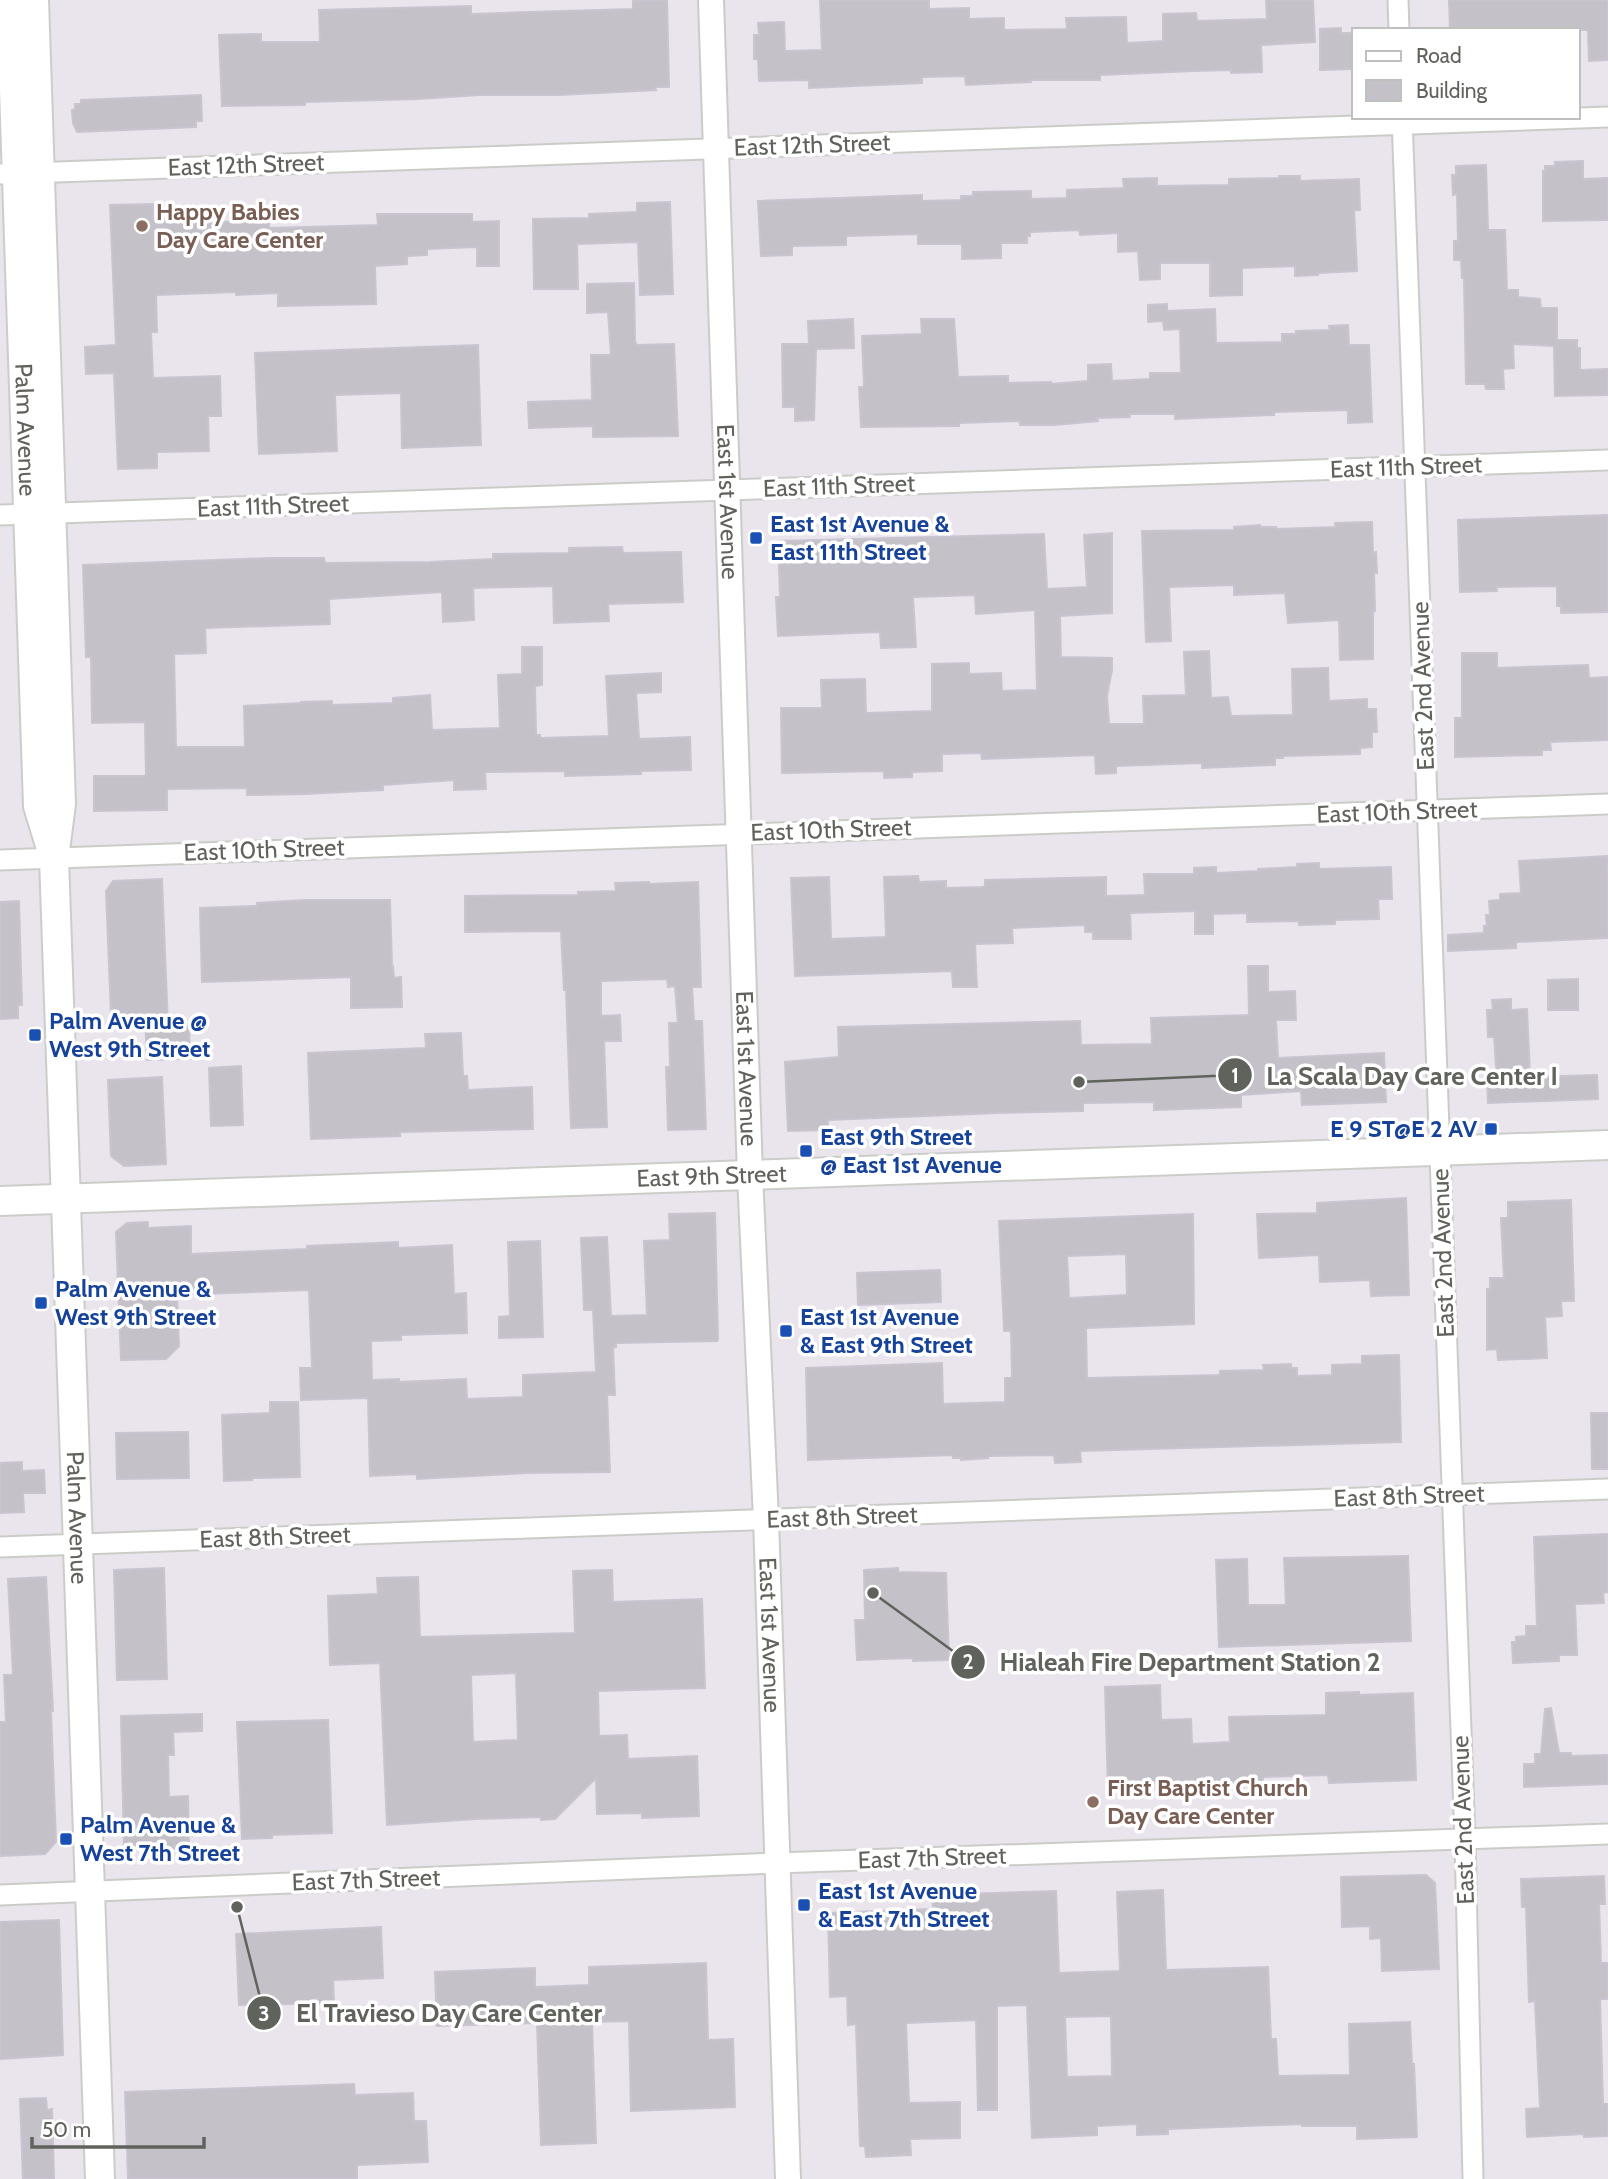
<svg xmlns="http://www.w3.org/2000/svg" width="1608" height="2179" viewBox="0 0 1608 2179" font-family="Cabin,sans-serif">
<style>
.building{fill:#c4c1c8;stroke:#cac3d1;stroke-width:2;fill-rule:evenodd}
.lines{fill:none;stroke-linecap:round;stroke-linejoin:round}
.minor-casing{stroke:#cacdc7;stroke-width:23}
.tertiary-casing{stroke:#cacdc7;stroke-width:28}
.secondary-casing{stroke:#cbcec8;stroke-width:32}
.minor{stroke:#fff;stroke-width:19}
.tertiary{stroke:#fff;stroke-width:24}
.secondary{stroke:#fff;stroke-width:28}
.education-dot{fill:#8d6e63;stroke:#fff;stroke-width:2.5}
.transit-dot{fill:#1a4fb4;stroke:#fff;stroke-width:2.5}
.labels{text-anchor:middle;stroke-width:7;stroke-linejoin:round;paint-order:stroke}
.street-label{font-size:24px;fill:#60635c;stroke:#fff}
.education-label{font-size:24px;font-weight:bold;fill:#785e54;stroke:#fff;text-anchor:start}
.transit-label{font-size:24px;font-weight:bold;fill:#164399;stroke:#fff;text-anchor:start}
.leader{fill:none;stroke:#60635c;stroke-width:2.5}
.callout-dot{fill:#60635c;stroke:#fff;stroke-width:2.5}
.mark-label{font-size:21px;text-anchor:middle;font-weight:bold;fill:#fff}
.callout-label{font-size:26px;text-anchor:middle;font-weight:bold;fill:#60635c;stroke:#fff;stroke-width:7;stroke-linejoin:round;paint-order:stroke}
</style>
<rect width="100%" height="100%" fill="#eae4ed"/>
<g class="building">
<polygon points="667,0 669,87 655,87 656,90 559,95 479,95 418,99 305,102 305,105 222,106 219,35 261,34 261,42 320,42 319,10 471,6 471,14 529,12 633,9 633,1"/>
<polygon points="820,0 929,0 929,9 969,8 969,19 1004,18 1004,30 1067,29 1066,18 1126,17 1127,43 1163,41 1163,14 1196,13 1197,21 1267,19 1266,0 1313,0 1315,42 1261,45 1262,72 1231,73 1231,70 1194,71 1100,75 1100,80 1031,80 1031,82 966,85 965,76 922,77 922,83 809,88 809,80 759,81 758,59 754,59 754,35 759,35 758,23 784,22 785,51 822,50"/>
<polygon points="1449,0 1608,0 1608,60 1589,61 1588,30 1450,30"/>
<polygon points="1341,28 1341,33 1354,33 1354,69 1320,70 1320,29"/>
<polygon points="201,95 202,121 196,121 196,127 77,132 73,123 72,110 75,109 75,104 81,104 81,100"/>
<polygon points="1583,161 1583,179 1608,178 1608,220 1543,221 1543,171 1545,171 1545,166 1555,166 1555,162"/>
<polygon points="1486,165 1488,230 1505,230 1507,290 1518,290 1518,297 1540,299 1541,308 1557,308 1557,340 1577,340 1577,348 1580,348 1580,370 1608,369 1608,395 1555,396 1554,346 1513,344 1514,368 1503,369 1504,389 1486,389 1485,384 1466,384 1464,278 1462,278 1461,260 1454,260 1454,241 1458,241 1457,194 1453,195 1452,175 1456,175 1456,166"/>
<polygon points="1279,176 1300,176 1300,181 1359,179 1360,210 1354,210 1357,271 1318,273 1318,275 1295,276 1295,266 1242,268 1242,295 1210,296 1210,263 1160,263 1160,279 1140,280 1138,251 1118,252 1118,233 1080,235 1079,230 1030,232 1030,236 1027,236 1027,243 1001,243 1001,258 962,259 962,244 918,244 918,234 846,236 846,245 792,246 792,255 761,256 758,201 922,195 922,201 961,200 961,196 973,196 973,192 1031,191 1031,199 1067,198 1067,190 1124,188 1123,179 1157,178 1157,186 1229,185 1229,179 1279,178"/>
<polygon points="670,202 673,294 640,295 638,242 577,244 578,289 534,289 533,219 589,218 589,214 637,212 637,203"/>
<polygon points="153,204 153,219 200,218 200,223 269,220 269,228 378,225 377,214 472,214 472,222 499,221 499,266 477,266 477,247 427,249 427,255 407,256 407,264 375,266 376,304 278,306 278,293 236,295 236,292 156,295 157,332 151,332 153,378 220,376 221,416 208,416 209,451 157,452 157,468 118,469 114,373 86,374 85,347 116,345 110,205"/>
<polygon points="634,283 635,342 637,345 674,344 678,436 593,437 593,426 529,428 528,402 592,400 591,355 611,355 608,312 587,313 587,284"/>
<polygon points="1167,304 1167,311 1215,309 1216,343 1282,342 1282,334 1296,334 1296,331 1330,330 1329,326 1348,325 1349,345 1369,345 1372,422 1348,423 1348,410 1274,412 1274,415 1198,418 1175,419 1175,414 1129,414 1130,417 1097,418 1098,421 1054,425 1020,425 1020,421 959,423 959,426 861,427 859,387 864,387 862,336 922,334 921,319 954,319 958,377 1008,376 1008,383 1051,382 1051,384 1088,381 1088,365 1111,364 1112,381 1150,379 1150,373 1181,373 1180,329 1164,330 1163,321 1148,322 1148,305"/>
<polygon points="853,319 854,348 816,349 814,420 795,421 795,407 783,407 782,344 809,344 808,321"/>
<polygon points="478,345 481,445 402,448 401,393 335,395 337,451 259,454 255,353"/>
<polygon points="1608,515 1608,612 1561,613 1561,606 1557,606 1557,586 1496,587 1497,591 1460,592 1458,520"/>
<polygon points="1372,522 1373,553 1376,552 1377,573 1374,573 1375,611 1373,611 1373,659 1340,660 1339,620 1288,623 1285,593 1234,595 1234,585 1169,587 1171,641 1146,642 1142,531 1234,530 1234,527 1260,525 1260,527 1276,527 1277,529 1335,527 1335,523"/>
<polygon points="1112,533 1112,613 1060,616 1061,657 1112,658 1112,670 1107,696 1109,724 1144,724 1143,696 1186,695 1184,652 1209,651 1211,698 1228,697 1231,716 1293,715 1292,669 1328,668 1329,701 1367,699 1367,709 1376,709 1377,732 1372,732 1372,747 1360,748 1360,754 1283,756 1283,758 1275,758 1275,765 1202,768 1202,763 1116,766 1116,773 1096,774 1095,755 982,759 981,753 942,754 942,771 912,772 912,777 884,778 884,771 782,773 781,708 822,708 821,680 865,679 866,713 932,711 932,664 969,663 969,674 1001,673 1002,691 1037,690 1035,610 976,614 975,595 913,597 916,647 881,648 880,632 778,636 776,597 780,597 778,541 1044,534 1047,589 1087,587 1084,535"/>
<polygon points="622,547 623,553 681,552 683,602 608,604 609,621 554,623 553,586 473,588 474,620 443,622 442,592 329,599 330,624 205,628 206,653 174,654 176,747 245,747 244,706 301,703 301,702 332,701 332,705 393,703 393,698 430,695 432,730 500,728 498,675 522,674 522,647 542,647 542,685 535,686 536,735 540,735 540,738 609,736 606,676 661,673 661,692 636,693 639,739 690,737 691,770 641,771 641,774 565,776 565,771 485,772 486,789 454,790 454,780 383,785 383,790 305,794 247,795 247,788 167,789 167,810 94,811 94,776 146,776 145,722 92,723 91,657 86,657 83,565 271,558 324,558 325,563 430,562 493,559 493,554 569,553 569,548"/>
<polygon points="1462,653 1497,653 1497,668 1588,665 1589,678 1608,677 1608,740 1550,742 1551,750 1542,750 1542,755 1455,757 1455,718 1462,718"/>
<polygon points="1607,856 1608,938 1516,942 1516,948 1448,951 1448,935 1484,933 1484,926 1487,926 1486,915 1490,915 1489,901 1500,900 1500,894 1521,893 1519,861"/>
<polygon points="1319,863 1319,869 1391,867 1392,899 1378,899 1379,919 1335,920 1335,924 1299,925 1299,921 1247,922 1247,913 1213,914 1213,934 1195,934 1195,911 1130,913 1131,939 1093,939 1093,932 1085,932 1085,925 1012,928 1013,943 975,944 977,987 953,987 952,971 795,976 791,878 829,877 831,939 886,937 884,877 918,876 919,882 946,881 946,888 983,887 985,886 985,880 1106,877 1106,896 1145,895 1144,874 1194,874 1194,868 1216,867 1216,873 1258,871 1258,869 1297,867 1297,864"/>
<polygon points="162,879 168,1026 189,1025 190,1059 147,1060 145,1013 111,1015 106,891 113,881"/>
<polygon points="649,882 649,884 698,882 701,987 692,987 694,1021 702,1021 706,1129 668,1130 666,1067 670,1067 669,1023 678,1023 675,986 668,987 667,979 601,981 601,1016 620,1015 621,1041 604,1041 607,1127 571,1128 566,990 564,990 561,931 465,932 465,896 578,895 578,892 616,891 615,883"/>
<polygon points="305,900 390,900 392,966 393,966 394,978 401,977 402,1007 351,1008 351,977 202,982 200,908 257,906 257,903"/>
<polygon points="19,901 22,1005 18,1005 18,1018 0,1019 0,902"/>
<polygon points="1248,966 1268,966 1268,992 1295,991 1296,1020 1276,1020 1278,1058 1384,1053 1386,1102 1302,1105 1301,1091 1241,1095 1241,1107 1154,1110 1154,1102 1083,1103 1083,1111 998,1113 828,1120 828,1130 788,1131 785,1062 839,1057 838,1027 1080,1021 1081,1045 1152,1044 1151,1018 1249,1015"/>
<polygon points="1578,979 1578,1010 1548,1010 1548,980"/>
<polygon points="1511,999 1511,1010 1527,1009 1530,1077 1597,1075 1598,1099 1488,1103 1487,1079 1497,1079 1494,1037 1488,1037 1487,1010 1493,1010 1492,1000"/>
<polygon points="461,1033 463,1076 467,1076 468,1090 532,1087 533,1129 400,1132 400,1136 311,1139 308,1053 426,1048 425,1034"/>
<polygon points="241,1066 243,1125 211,1126 209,1068"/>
<polygon points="162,1077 166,1164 124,1166 111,1156 108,1080"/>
<polygon points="1406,1198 1409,1295 1371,1296 1370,1280 1320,1282 1319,1255 1259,1258 1257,1214 1317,1213 1317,1203"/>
<polygon points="1571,1200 1574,1301 1561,1301 1562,1316 1545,1317 1547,1358 1498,1360 1497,1349 1487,1350 1487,1289 1490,1289 1490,1278 1504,1278 1501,1218 1508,1218 1508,1202"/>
<polygon points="715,1213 718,1339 717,1341 616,1343 616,1347 613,1348 615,1395 607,1395 610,1472 526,1473 417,1479 417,1474 370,1476 368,1398 301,1400 300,1368 312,1368 309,1290 177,1295 179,1346 166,1359 121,1360 116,1232 127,1223 148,1222 148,1228 191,1226 191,1254 307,1249 307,1246 398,1242 398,1248 452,1245 454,1294 466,1293 467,1333 401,1335 401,1340 371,1341 372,1380 399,1379 399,1382 466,1379 467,1399 523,1397 523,1375 596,1372 593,1310 584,1310 581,1238 607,1237 611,1316 647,1315 644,1241 670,1240 669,1214"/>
<path d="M1193,1214L1194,1324L1086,1328L1087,1378L1220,1375V1371L1264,1370L1263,1365L1291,1364V1368H1297V1376L1332,1375V1365L1362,1364V1356L1399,1355L1401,1442L1080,1451L1081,1462L1055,1463L1054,1455L988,1456V1458L961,1460V1458H953V1455L808,1460L806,1368L942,1363L943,1404L1005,1402V1378H1012L1011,1331H1004L999,1221ZM1126,1254L1127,1295L1069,1298L1067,1256Z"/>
<polygon points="540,1241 543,1337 499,1338 499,1317 510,1316 508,1242"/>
<polygon points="940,1270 941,1302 858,1305 857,1273"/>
<polygon points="270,1402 298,1402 300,1477 252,1478 252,1480 224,1481 222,1415 270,1413"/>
<polygon points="1591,1413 1608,1413 1608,1469 1592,1469"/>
<polygon points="188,1432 189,1478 117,1479 116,1433"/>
<polygon points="22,1462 22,1471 44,1470 45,1493 23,1493 24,1512 0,1513 0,1463"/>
<polygon points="1608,1534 1608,1592 1603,1593 1604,1603 1575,1604 1577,1655 1559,1655 1559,1661 1513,1663 1512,1642 1516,1642 1516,1637 1526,1636 1526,1626 1537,1626 1534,1537"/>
<polygon points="1408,1556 1411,1641 1219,1647 1216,1560 1247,1559 1248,1605 1286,1605 1284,1558"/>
<polygon points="164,1568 167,1679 117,1680 114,1570"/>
<polygon points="898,1568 898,1572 946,1573 949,1660 913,1661 913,1658 857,1660 855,1620 865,1620 864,1570"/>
<path d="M612,1570L613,1602L702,1599L705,1688L598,1691L599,1736L627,1735L628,1759L697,1756L699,1816L642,1818V1813L597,1814L596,1778L555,1819L541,1820V1817L476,1819L387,1825L380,1663L330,1665L328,1596L378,1594L377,1578L418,1577L420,1637L575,1633L573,1571ZM516,1673L518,1740L473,1742L471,1675Z"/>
<polygon points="46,1577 53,1711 51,1711 56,1842 45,1854 0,1856 0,1722 6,1722 4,1675 13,1675 8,1579"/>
<polygon points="1160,1685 1161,1720 1191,1719 1192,1744 1230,1742 1229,1717 1326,1715 1326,1693 1359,1692 1359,1695 1413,1693 1416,1780 1329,1783 1328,1775 1263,1777 1263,1785 1213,1787 1213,1791 1177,1793 1177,1787 1108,1789 1105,1687"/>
<polygon points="1551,1708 1559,1753 1571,1753 1571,1756 1608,1755 1608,1784 1524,1787 1524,1764 1535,1764 1535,1754 1541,1754 1545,1709"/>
<polygon points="202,1714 202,1731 173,1732 174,1755 168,1755 169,1797 188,1796 189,1848 124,1850 121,1716"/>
<polygon points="328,1720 332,1833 272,1835 272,1838 242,1839 237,1722"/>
<polygon points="1426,1875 1435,1883 1439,1969 1382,1971 1381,1938 1370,1939 1370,1926 1342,1927 1341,1877"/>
<polygon points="1604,1876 1605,1904 1599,1904 1601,1963 1608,1963 1608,1999 1600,1999 1603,2104 1608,2104 1608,2136 1584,2137 1584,2134 1527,2137 1526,2109 1540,2108 1535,2001 1529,2002 1526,1907 1522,1907 1521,1879"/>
<path d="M1163,1890L1166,1970L1268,1967L1271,2039H1276L1278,2076L1350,2075L1349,2024L1410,2022L1412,2064H1414L1417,2137L1357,2139V2126H1302V2124L1168,2129V2134L1137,2135V2124L1097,2126V2135L1032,2138L1027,2005L997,2006V2110H978L976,2020L906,2023L909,2103L960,2102V2138L910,2139L911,2155L866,2157L865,2146H860L856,2024L848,2025L847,1996L830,1997L828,1913L933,1909L932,1895L1056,1891L1059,1973L1120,1971L1117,1892ZM1111,2016L1112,2076L1067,2077L1065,2017Z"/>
<polygon points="59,1920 63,2055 0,2059 0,1922"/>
<polygon points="381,1927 383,1978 333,1980 334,2003 239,2005 236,1934"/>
<polygon points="706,1963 708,2040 733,2039 735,2107 631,2111 629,2021 592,2022 596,2143 541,2145 537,2023 437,2026 435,1972 535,1968 535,1987 589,1985 589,1967"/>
<polygon points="354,2084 355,2095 413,2093 414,2121 426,2121 428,2162 357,2165 357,2179 128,2179 125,2092"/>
<polygon points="46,2098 47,2110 52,2109 54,2179 23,2179 20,2099"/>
</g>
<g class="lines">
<defs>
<g id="minor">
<polyline points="1398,0 1399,30"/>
<polyline points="1402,117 1465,1840 1473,2179"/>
<polyline points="0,174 1608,117"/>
<polyline points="0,515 1608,460"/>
<polyline points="0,860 1608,804"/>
<polyline points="0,1547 1608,1489"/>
<polyline points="0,1895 777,1863 1608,1834"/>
</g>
<g id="tertiary">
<path id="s1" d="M711,0L750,1175L766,1519L788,2179"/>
</g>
<g id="secondary">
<path id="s2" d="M11,0L38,806L51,848"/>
<path id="s3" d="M34,0L61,804L54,858L100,2179"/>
<path id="s4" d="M0,1201L1608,1145"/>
</g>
</defs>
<use href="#minor" class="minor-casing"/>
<use href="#tertiary" class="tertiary-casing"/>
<use href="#secondary" class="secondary-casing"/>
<use href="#minor" class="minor"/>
<use href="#tertiary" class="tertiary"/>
<use href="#secondary" class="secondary"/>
</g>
<g class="education-dot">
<circle cx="142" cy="226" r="7"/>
<circle cx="1093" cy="1802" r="7"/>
</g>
<g class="transit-dot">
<rect x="749" y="531" width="14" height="14" rx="3.5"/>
<rect x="28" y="1028" width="14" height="14" rx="3.5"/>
<rect x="1484" y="1122" width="14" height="14" rx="3.5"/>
<rect x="799" y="1144" width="14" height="14" rx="3.5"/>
<rect x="34" y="1296" width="14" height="14" rx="3.5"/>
<rect x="779" y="1324" width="14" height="14" rx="3.5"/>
<rect x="59" y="1832" width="14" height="14" rx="3.5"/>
<rect x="797" y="1898" width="14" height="14" rx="3.5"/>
</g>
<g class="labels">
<g class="street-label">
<text transform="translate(812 145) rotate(-2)" y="8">East 12th Street</text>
<text transform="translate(246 165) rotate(-2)" y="8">East 12th Street</text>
<text dy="8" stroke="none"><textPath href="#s2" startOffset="430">Palm Avenue</textPath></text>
<text transform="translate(1406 467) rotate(-2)" y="8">East 11th Street</text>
<text transform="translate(839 486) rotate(-2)" y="8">East 11th Street</text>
<text dy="8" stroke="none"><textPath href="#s1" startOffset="502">East 1st Avenue</textPath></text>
<text transform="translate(273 506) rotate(-2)" y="8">East 11th Street</text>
<text transform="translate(1423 686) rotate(-92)" y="8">East 2nd Avenue</text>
<text transform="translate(1397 812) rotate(-2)" y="8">East 10th Street</text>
<text transform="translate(831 830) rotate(-2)" y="8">East 10th Street</text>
<text transform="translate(264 850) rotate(-2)" y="8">East 10th Street</text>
<text dy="8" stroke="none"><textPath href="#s1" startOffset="1069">East 1st Avenue</textPath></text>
<text dy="8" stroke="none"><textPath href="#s4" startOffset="712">East 9th Street</textPath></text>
<text transform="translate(1443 1253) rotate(-92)" y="8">East 2nd Avenue</text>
<text transform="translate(1409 1496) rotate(-2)" y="8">East 8th Street</text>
<text transform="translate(842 1517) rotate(-2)" y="8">East 8th Street</text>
<text dy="8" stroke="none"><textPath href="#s3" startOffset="1519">Palm Avenue</textPath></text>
<text transform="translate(275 1537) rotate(-2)" y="8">East 8th Street</text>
<text dy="8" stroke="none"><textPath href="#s1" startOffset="1636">East 1st Avenue</textPath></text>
<text transform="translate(1463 1820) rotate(-92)" y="8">East 2nd Avenue</text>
<text transform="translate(932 1858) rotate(-2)" y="8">East 7th Street</text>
<text transform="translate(366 1880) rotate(-2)" y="8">East 7th Street</text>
</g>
<g class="education-label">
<text x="156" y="220">Happy Babies<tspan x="156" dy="28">Day Care Center</tspan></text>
<text x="1107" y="1796">First Baptist Church<tspan x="1107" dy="28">Day Care Center</tspan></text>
</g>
<g class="transit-label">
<text x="770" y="532">East 1st Avenue &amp;<tspan x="770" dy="28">East 11th Street</tspan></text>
<text x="49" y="1029">Palm Avenue @<tspan x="49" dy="28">West 9th Street</tspan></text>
<text x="1477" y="1137" text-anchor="end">E 9 ST@E 2 AV</text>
<text x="820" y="1145">East 9th Street<tspan x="820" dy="28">@ East 1st Avenue</tspan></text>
<text x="55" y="1297">Palm Avenue &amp;<tspan x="55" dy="28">West 9th Street</tspan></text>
<text x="800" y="1325">East 1st Avenue<tspan x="800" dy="28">&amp; East 9th Street</tspan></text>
<text x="80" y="1833">Palm Avenue &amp;<tspan x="80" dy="28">West 7th Street</tspan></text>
<text x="818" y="1899">East 1st Avenue<tspan x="818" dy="28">&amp; East 7th Street</tspan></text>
</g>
</g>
<path class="leader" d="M1079 1082L1235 1075M873 1593L968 1662M237 1907L264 2013"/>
<g class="callout-dot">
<circle cx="1079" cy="1082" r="7"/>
<circle cx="873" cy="1593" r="7"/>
<circle cx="237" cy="1907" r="7"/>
<circle cx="1235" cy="1075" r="18"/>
<circle cx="968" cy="1662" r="18"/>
<circle cx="264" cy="2013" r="18"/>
</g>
<g class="mark-label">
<text x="1235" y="1083">1</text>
<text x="968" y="1669">2</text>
<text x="264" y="2021">3</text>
</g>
<g class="callout-label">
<text x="1412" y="1085">La Scala Day Care Center I</text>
<text x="1190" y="1671">Hialeah Fire Department Station 2</text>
<text x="449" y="2022">El Travieso Day Care Center</text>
</g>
<rect x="1352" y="28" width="228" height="91" fill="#ffffff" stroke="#bfc1be" stroke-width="2"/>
<rect x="1366" y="51" width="35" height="10" fill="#ffffff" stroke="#bfc1be" stroke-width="2"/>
<text x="1416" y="63" font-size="21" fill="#60635c">Road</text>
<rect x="1366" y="80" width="35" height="21" fill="#c4c1c8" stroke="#bfc1be" stroke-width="2"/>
<text x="1416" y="98" font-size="21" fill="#60635c">Building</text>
<path d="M32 2137v10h172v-10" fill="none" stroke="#60635c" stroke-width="3.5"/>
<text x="42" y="2137" font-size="21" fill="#60635c" stroke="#ffffff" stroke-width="5" paint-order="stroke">50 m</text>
</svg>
